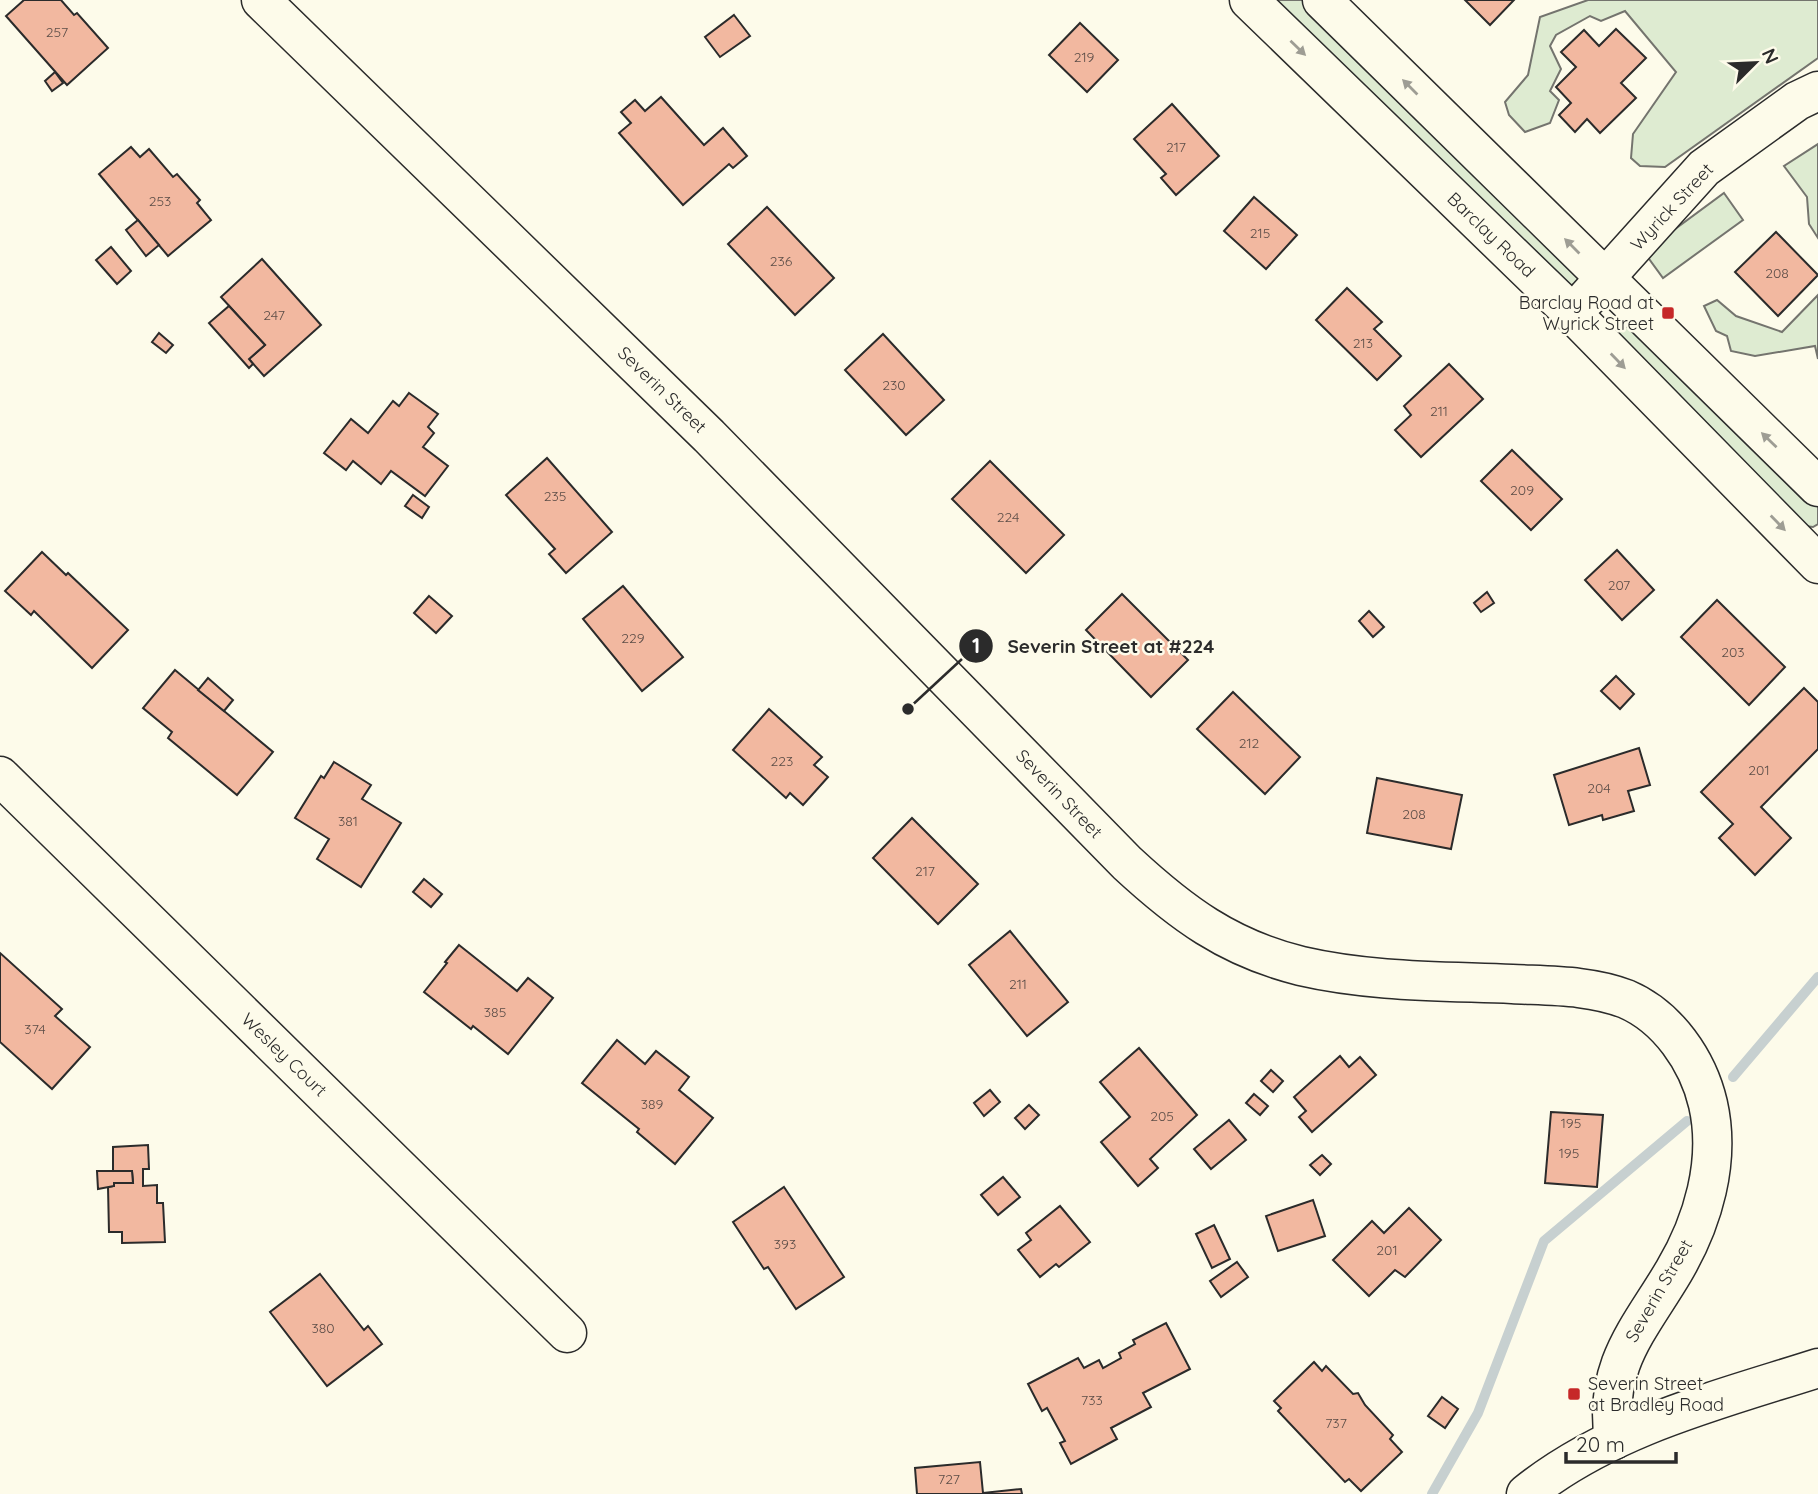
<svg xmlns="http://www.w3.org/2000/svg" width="1818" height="1494" viewBox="0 0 1818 1494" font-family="Quicksand,sans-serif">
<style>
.green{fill:#deebd1;stroke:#74746e;stroke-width:2}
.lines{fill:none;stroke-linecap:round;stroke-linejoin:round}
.stream{stroke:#c7d0d0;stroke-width:10}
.building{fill:#f2b8a0;stroke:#2b2b2b;stroke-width:2}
.minor-casing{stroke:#2b2b2b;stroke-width:41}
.minor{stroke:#fdfbea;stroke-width:38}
.oneway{fill:#9e9d94}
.poi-dot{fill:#c62828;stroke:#fdfbea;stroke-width:2.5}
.labels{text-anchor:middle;stroke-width:5;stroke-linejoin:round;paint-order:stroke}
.number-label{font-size:14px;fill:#5d4e48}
.street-label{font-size:18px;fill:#2b2b2b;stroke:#fdfbea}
.poi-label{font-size:18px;fill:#2b2b2b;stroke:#fdfbea;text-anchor:end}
.leader{fill:none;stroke:#2b2b2b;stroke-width:2.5}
.callout-dot{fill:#2b2b2b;stroke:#fdfbea;stroke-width:2.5}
.mark-label{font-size:21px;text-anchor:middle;font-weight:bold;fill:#fff}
.callout-label{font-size:19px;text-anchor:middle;font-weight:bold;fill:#2b2b2b;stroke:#fdfbea;stroke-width:5;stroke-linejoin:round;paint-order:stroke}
</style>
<rect width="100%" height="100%" fill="#fdfbea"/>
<g class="green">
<polygon points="1267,0 1306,0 1582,272 1577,283 1569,286"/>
<polygon points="1588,0 1818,0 1818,58 1665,167 1640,166 1631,158 1633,134 1676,72 1625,11 1601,21 1590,16 1556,35 1550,46 1561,69 1550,91 1559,100 1550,123 1525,132 1509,115 1505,102 1528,75 1540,17"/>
<polygon points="1818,144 1818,238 1809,224 1807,197 1784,166"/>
<polygon points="1724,193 1743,220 1663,278 1644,252"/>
<polygon points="1818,295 1818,359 1815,346 1755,356 1731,351 1727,336 1716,331 1704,306 1717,300 1736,316 1782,332"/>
<polygon points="1625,324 1818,505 1818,524 1813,527 1805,526 1619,338 1619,332"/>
</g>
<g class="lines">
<g class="stream">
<polyline points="1733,1077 1818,977"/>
<polyline points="1432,1494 1478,1413 1544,1241 1687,1121"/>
</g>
</g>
<g class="building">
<polygon points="24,0 61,0 74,15 77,13 108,48 67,85 6,16"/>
<polygon points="1465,0 1514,0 1490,25"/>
<polygon points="734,15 750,36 720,57 705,37"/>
<polygon points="1080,23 1118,60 1087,92 1049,55"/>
<polygon points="1616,29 1646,58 1621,83 1636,98 1600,133 1587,119 1575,132 1559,115 1571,103 1556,87 1576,67 1561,52 1584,30 1599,46"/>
<polygon points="55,72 63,83 52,91 45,81"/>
<polygon points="661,97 704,145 723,128 747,156 733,168 729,164 683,205 619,133 631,123 621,112 635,100 645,111"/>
<polygon points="1172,104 1219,156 1176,195 1161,178 1166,174 1134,139"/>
<polygon points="131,147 140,157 149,149 173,177 177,174 200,200 197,203 211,220 168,256 99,174"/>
<polygon points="1254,197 1297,235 1266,269 1224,231"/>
<polygon points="767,207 834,278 795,315 728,244"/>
<polygon points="138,220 159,245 146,256 126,230"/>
<polygon points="1776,232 1818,275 1778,316 1735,272"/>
<polygon points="111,247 131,271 117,284 96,260"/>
<polygon points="262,259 321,325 264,376 249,359 265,345 221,297"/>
<polygon points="1347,288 1382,322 1374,329 1401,356 1377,380 1316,320"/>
<polygon points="229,306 265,345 249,359 253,364 249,368 209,323"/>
<polygon points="159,333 173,345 166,353 152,342"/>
<polygon points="883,334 944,400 906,435 845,370"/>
<polygon points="1449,364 1483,399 1421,457 1395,430 1411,415 1404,406"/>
<polygon points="409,393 438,414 428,427 434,433 423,447 448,466 425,496 391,471 381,484 353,461 346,470 324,453 351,419 368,433 393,401 399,406"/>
<polygon points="1512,450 1562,499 1531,530 1481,481"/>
<polygon points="547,458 612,532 566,573 549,554 555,549 506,495"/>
<polygon points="990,461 1064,535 1026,573 952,499"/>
<polygon points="413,495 429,507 422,518 405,506"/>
<polygon points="1617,550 1654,590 1622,620 1585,580"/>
<polygon points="42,552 66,575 68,573 128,630 92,668 34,611 31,615 5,591"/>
<polygon points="623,586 683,657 642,691 583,619"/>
<polygon points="1487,592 1494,603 1481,612 1474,603"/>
<polygon points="1122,594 1188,660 1151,697 1086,630"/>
<polygon points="429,596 452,616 436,633 414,613"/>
<polygon points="1717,600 1785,667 1749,705 1681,637"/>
<polygon points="1369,611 1384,627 1373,637 1359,621"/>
<polygon points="175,670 273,752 237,795 168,738 172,732 143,708"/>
<polygon points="1616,676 1634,694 1620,709 1601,691"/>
<polygon points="208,678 233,700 224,711 198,690"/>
<polygon points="1804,688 1818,702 1818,749 1761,807 1791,838 1755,875 1719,838 1733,824 1701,792"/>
<polygon points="1233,692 1300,757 1265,794 1197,729"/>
<polygon points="769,709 822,757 814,765 828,777 803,805 790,793 786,798 733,750"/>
<polygon points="1639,748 1650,785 1628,791 1634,811 1603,820 1602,815 1569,825 1554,775"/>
<polygon points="334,762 371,785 362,799 401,823 361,887 317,859 329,839 295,818 321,776 324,778"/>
<polygon points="1377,778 1462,795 1451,849 1367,833"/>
<polygon points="912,818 978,884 938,924 873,858"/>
<polygon points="424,879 442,894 431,907 413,892"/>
<polygon points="1010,931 1068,1002 1027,1036 969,965"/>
<polygon points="459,945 517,991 528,978 553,998 508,1054 473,1026 471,1029 424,992 447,963 445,962"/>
<polygon points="0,953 62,1009 55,1016 90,1047 52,1089 0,1042"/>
<polygon points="617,1040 645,1064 656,1051 689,1077 679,1090 713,1118 675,1164 637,1132 639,1129 582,1083"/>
<polygon points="1139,1048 1197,1115 1150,1159 1158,1168 1138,1186 1101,1142 1130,1117 1100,1082"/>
<polygon points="1340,1056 1349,1067 1360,1057 1376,1075 1312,1132 1299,1117 1306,1111 1294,1097"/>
<polygon points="1271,1070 1283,1081 1273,1092 1261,1081"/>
<polygon points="990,1090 1000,1102 984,1116 974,1103"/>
<polygon points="1254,1094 1268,1106 1260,1115 1246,1103"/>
<polygon points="1029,1105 1039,1115 1025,1129 1015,1118"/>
<polygon points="1551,1112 1603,1115 1597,1187 1545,1183"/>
<polygon points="1229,1120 1246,1140 1211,1169 1194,1149"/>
<polygon points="148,1145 149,1169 143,1169 143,1186 157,1185 157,1203 163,1203 165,1242 122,1243 122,1232 109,1232 108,1187 114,1186 114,1183 133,1183 132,1171 113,1172 113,1147"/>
<polygon points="1322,1155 1331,1164 1320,1175 1310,1165"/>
<polygon points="97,1171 132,1171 133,1183 114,1183 114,1186 98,1189"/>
<polygon points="1003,1177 1020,1197 998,1215 981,1195"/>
<polygon points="784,1187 844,1277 796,1309 768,1267 764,1269 733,1222"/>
<polygon points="1313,1200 1325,1236 1278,1251 1266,1216"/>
<polygon points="1060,1206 1090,1242 1059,1267 1056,1264 1040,1277 1018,1250 1031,1240 1026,1233"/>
<polygon points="1409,1208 1441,1240 1405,1277 1395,1270 1369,1296 1333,1260 1372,1221 1384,1233"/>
<polygon points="1214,1225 1230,1259 1212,1268 1196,1234"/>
<polygon points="1237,1262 1248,1277 1221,1297 1210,1281"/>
<polygon points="320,1274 364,1330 368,1326 382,1344 327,1386 270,1312"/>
<polygon points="1166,1323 1190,1369 1143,1393 1151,1407 1111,1428 1117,1439 1071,1464 1060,1443 1065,1441 1047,1408 1042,1411 1028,1384 1078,1358 1084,1368 1099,1360 1103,1368 1121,1358 1119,1353 1135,1344 1133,1340"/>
<polygon points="1314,1362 1322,1371 1326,1366 1353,1394 1358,1393 1365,1405 1393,1435 1390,1439 1402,1452 1361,1491 1349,1479 1345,1482 1278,1411 1281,1408 1274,1401"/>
<polygon points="1442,1397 1458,1409 1445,1428 1428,1416"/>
<polygon points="980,1462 983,1493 1021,1489 1022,1494 917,1494 915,1468"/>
</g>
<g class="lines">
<defs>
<g id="minor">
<path d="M261,0L709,436L1127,863C1181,913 1228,948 1301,966C1370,982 1442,981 1512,984C1550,986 1590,985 1626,999C1668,1017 1698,1061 1708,1104C1721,1161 1703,1222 1674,1271C1639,1330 1603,1365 1614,1440"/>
<polyline points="1249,0 1573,314 1818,564"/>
<polyline points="1322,0 1818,487"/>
<polyline points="1587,298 1704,168 1797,101 1818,91"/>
<polyline points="0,776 567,1333"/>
<path d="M1526,1494C1609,1427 1718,1400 1818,1368"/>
</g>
</defs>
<use href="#minor" class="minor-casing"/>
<use href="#minor" class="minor"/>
</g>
<defs><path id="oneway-solid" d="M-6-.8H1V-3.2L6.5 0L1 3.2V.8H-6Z" transform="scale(1.75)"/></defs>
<g class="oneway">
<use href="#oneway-solid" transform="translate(1298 48) rotate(44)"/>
<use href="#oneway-solid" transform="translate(1410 87) rotate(-135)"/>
<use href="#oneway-solid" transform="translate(1572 246) rotate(-135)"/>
<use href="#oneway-solid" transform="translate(1618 361) rotate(46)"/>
<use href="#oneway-solid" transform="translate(1769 440) rotate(-136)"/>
<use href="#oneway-solid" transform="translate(1778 523) rotate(46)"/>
</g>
<g class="poi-dot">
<rect x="1661" y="306" width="14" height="14" rx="3.5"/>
<rect x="1567" y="1387" width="14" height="14" rx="3.5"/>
</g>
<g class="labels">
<g class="number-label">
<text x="57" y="37">257</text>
<text x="1084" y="62">219</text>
<text x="1176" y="152">217</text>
<text x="160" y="206">253</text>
<text x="1260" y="238">215</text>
<text x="781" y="266">236</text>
<text x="1777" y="278">208</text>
<text x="274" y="320">247</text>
<text x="1363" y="348">213</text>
<text x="894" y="390">230</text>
<text x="1439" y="416">211</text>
<text x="1522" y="495">209</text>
<text x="555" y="501">235</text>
<text x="1008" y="522">224</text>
<text x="1619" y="590">207</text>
<text x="633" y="643">229</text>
<text x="1733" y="657">203</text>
<text x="1249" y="748">212</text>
<text x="782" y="766">223</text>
<text x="1759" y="775">201</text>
<text x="1599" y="793">204</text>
<text x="1414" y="819">208</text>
<text x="348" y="826">381</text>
<text x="925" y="876">217</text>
<text x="1018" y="989">211</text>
<text x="495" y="1017">385</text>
<text x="35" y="1034">374</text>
<text x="652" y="1109">389</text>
<text x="1162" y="1121">205</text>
<text x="1571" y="1128">195</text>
<text x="1569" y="1158">195</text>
<text x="785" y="1249">393</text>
<text x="1387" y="1255">201</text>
<text x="323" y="1333">380</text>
<text x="1092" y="1405">733</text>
<text x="1336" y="1428">737</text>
<text x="949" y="1484">727</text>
</g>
<g class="street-label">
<text transform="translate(1672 207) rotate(-47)" y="6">Wyrick Street</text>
<text transform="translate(1491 235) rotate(44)" y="6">Barclay Road</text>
<text transform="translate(662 390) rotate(44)" y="6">Severin Street</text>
<text transform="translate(1059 794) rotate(46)" y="6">Severin Street</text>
<text transform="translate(284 1055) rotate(44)" y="6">Wesley Court</text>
<text transform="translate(1659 1291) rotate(-60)" y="6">Severin Street</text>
</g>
<g class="poi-label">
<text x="1654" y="309">Barclay Road at<tspan x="1654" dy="21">Wyrick Street</tspan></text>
<text x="1588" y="1390" text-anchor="start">Severin Street<tspan x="1588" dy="21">at Bradley Road</tspan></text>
</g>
</g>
<path class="leader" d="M908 709L976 646"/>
<g class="callout-dot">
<circle cx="908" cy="709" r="7"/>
<circle cx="976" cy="646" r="18"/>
</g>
<g class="mark-label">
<text x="976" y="653">1</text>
</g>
<g class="callout-label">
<text x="1111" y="653">Severin Street at #224</text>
</g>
<g transform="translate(1755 63) rotate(66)" stroke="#fdfbea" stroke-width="5" paint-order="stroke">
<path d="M0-5L12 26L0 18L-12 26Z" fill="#2b2b2b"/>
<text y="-10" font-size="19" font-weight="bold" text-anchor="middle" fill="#2b2b2b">N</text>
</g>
<path d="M1566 1452v10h110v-10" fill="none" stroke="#2b2b2b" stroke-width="3.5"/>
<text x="1576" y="1452" font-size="21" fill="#2b2b2b" stroke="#fdfbea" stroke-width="5" paint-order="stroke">20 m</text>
</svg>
